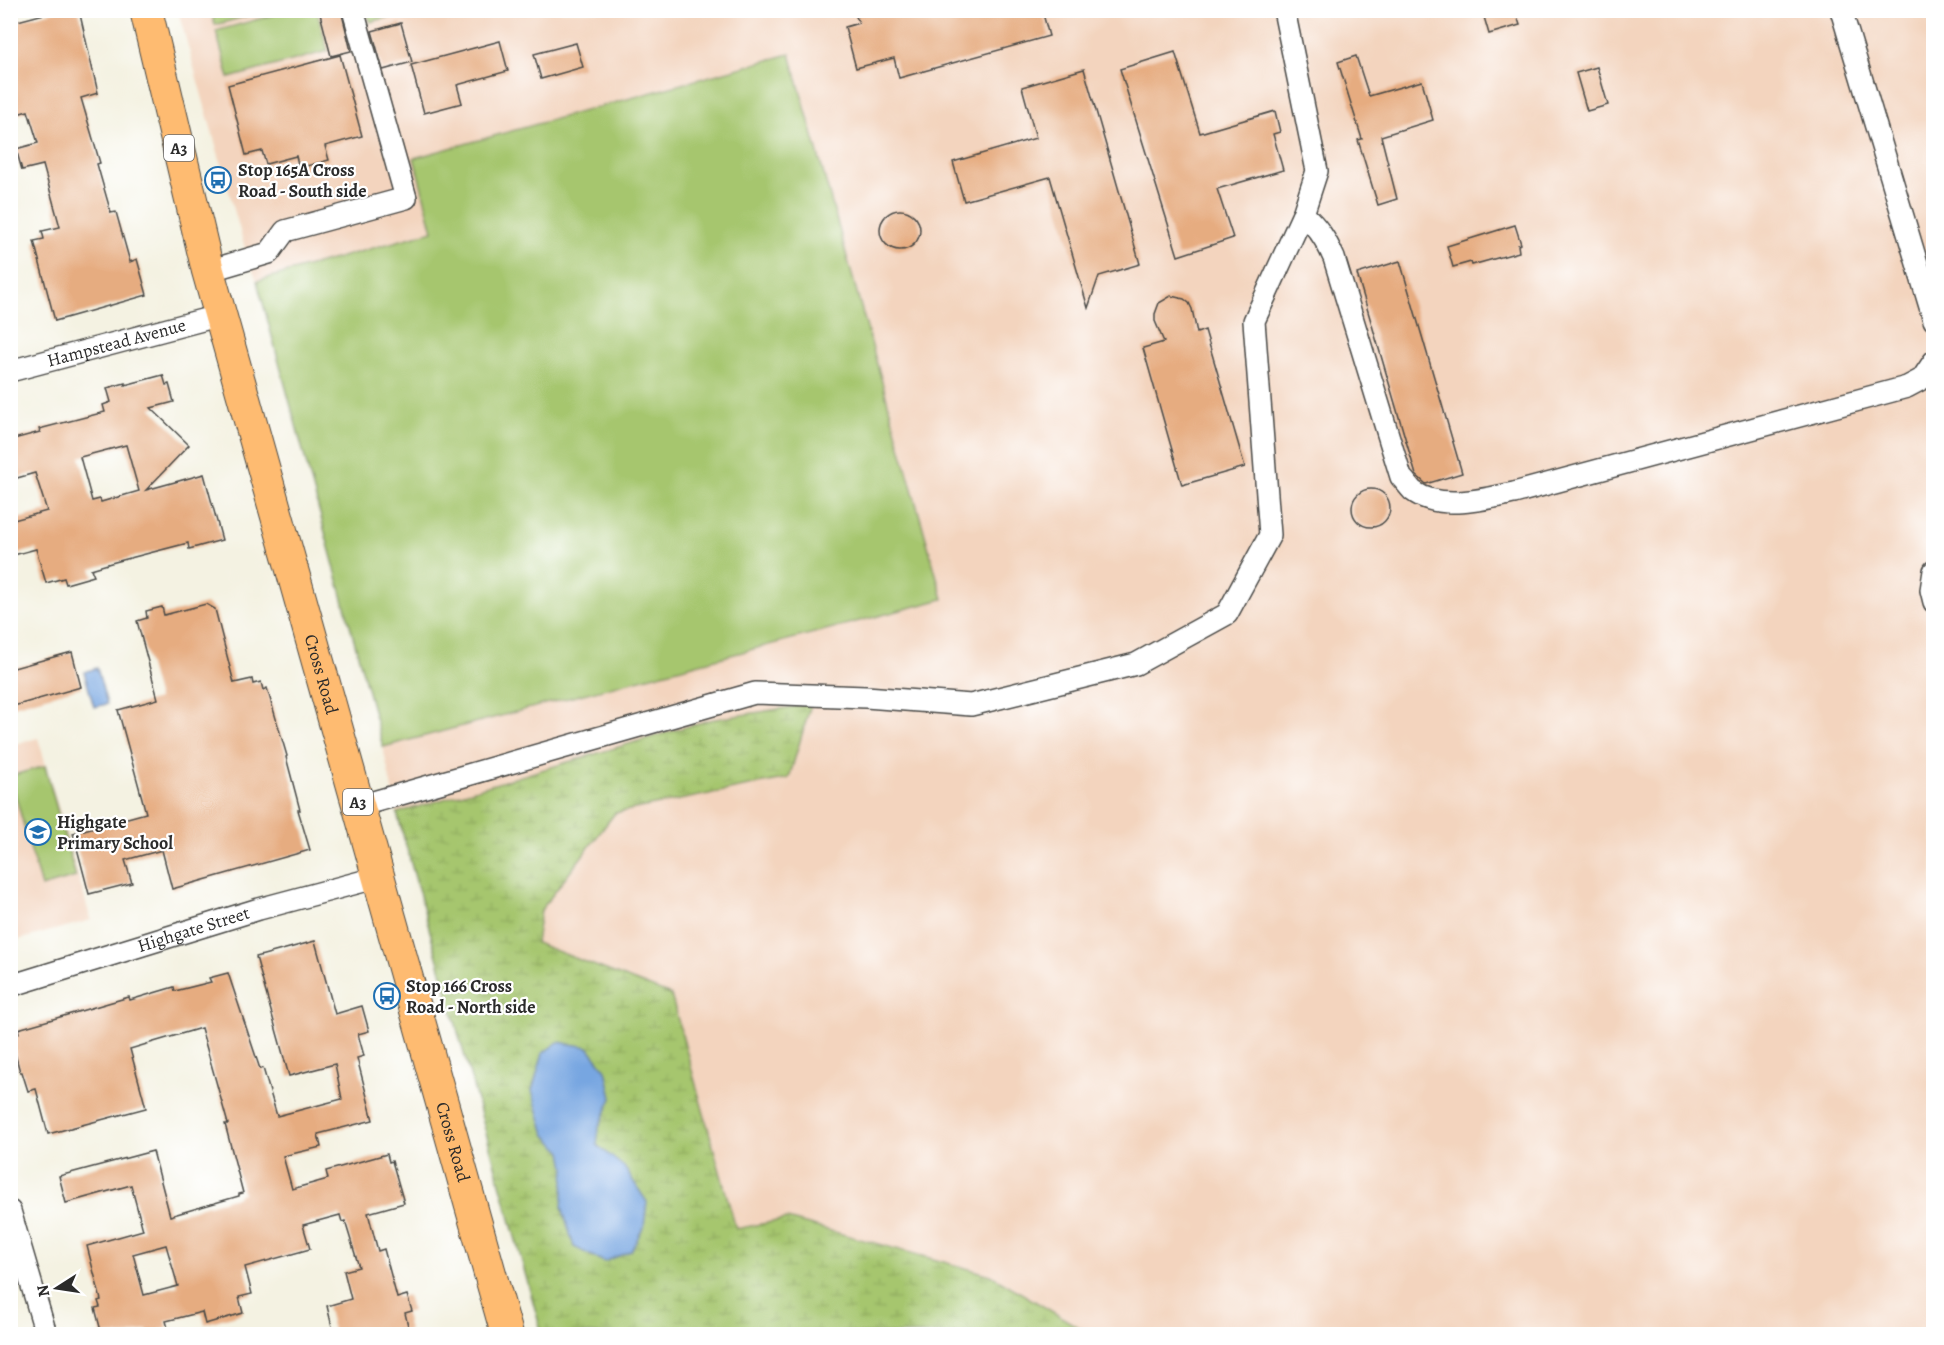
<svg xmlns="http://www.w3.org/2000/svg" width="1944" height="1345" viewBox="0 0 1944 1345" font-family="Alegreya,serif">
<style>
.built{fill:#f3d4be}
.wetland{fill:url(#wetland-marsh);stroke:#68784c;stroke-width:1.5}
.park{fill:#a6c66e;stroke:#68784c;stroke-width:1.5}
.water{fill:#77a6e1;stroke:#516886;stroke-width:1.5}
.building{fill:#e6ac80;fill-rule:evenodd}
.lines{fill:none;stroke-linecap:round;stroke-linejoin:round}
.minor-casing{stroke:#494946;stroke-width:24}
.highway-casing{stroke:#494946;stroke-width:34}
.minor{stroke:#fff;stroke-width:21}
.highway{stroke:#febb71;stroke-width:32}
.labels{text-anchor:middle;stroke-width:4.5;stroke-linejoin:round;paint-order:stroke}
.shield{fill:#fff;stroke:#6b6b6b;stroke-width:1.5}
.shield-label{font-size:16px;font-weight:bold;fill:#2b2b2b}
.poi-label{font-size:18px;font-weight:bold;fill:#2b2b2b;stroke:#fff;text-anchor:start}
.street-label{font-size:18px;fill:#2b2b2b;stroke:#fff}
</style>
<defs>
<pattern id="wetland-marsh" width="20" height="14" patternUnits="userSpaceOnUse" patternTransform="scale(1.5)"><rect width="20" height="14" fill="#a6c66e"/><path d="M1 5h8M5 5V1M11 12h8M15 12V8" fill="none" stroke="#8faa5f"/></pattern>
</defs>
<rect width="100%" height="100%" fill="#fff"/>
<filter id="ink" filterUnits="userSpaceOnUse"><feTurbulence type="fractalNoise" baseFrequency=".0167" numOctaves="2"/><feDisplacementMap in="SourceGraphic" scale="12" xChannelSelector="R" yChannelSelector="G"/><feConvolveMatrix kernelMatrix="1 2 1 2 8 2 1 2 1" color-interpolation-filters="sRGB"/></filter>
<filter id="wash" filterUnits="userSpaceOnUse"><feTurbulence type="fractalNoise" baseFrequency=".008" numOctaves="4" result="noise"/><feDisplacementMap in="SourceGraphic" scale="24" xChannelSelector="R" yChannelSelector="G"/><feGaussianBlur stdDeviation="1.35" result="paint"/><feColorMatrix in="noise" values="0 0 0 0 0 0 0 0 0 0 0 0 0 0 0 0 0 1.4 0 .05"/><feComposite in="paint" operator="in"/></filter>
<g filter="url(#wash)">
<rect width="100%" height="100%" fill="#f4f2e2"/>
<g class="built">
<polygon points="178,11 1933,11 1933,1334 542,1334 397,813 383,747 257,281 248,259"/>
<polygon points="38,738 91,920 11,942 11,745"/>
</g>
<polygon class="wetland" points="811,704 789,778 615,813 541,910 536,943 671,995 736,1229 787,1219 991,1275 1090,1334 542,1334 397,813 709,720"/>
<g class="park">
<polygon points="211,10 267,10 267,11 215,25"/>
<polygon points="291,10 317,11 328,51 229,78 216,31"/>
<polygon points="367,11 367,10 412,11 370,22"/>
<polygon points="790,54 943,599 383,747 257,281 433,231 414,158"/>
<polygon points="45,766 76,877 41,887 10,776"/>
</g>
<g class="water">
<polygon points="97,668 107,704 94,707 84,672"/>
<polygon points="558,1042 588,1047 606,1070 612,1098 599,1127 597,1145 624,1167 647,1202 644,1226 631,1251 604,1262 574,1247 562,1207 565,1168 562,1152 545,1134 532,1091 543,1053"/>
</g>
<g id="blocks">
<g class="building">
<polygon points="59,10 79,10 98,93 81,98 100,163 97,164 111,213 116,212 130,262 137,259 147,295 55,321 34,241 44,239 42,231 60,227 43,165 22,170 16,149 38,143 28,111 10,116 10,23"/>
<polygon points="319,10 341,10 351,51 331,56"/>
<polygon points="853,10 1042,10 1049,36 899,78 894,58 856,68 845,27 859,23"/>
<polygon points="1482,10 1515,10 1520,25 1489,34"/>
<polygon points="401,23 412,62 383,70 372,31"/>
<polygon points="500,41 508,71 457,85 462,103 424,113 411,65"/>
<polygon points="576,43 583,67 541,79 534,54"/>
<polygon points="1175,52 1200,133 1275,111 1280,132 1273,134 1283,170 1217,189 1233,238 1178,256 1120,69"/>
<polygon points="340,55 362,136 325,146 329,160 299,168 296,156 266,164 262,151 246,155 228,85"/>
<polygon points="1356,56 1369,96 1422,81 1433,120 1381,136 1397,199 1378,205 1358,140 1362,139 1338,62"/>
<polygon points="1597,67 1608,105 1587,111 1576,73"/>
<polygon points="1084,69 1140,264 1099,276 1088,308 1050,177 964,201 953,162 1036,138 1022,87"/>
<circle cx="900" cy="230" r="20"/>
<polygon points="1515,225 1521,244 1518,245 1519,252 1472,265 1471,262 1453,267 1447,246"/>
<polygon points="1400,261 1462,473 1426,484 1416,475 1357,274"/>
<polygon points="1171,296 1184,299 1189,303 1192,309 1197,333 1205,330 1245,467 1182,485 1143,348 1164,342 1155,321 1155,314 1159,303"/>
<path d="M163,375L166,385L169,384L174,402L151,408L189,445L146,490L204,474L222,540L189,549L188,543L111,563L91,569L94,576L66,584L64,578L46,583L36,549L10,556V521L47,511L35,473L10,480V440L40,432L39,429L105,412L103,405L111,402L107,388L125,383V385ZM126,445L139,491L101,502L100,499L92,501L80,457Z"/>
<circle cx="1371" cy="508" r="19"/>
<polygon points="206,604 215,609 234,683 252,679 253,684 261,682 263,690 267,688 287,756 286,757 300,810 298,810 310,850 172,889 162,850 125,860 132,883 89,894 73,833 146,813 118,710 158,699 137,621 147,618 146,611 162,607 164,615"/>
<polygon points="72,652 81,687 10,707 10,669"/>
<path d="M315,941L335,1014L362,1006L369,1031L358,1034L364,1056L357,1058L373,1120L318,1134L321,1147L283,1156L292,1189L328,1179L326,1171L387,1154L389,1162L392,1161L404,1203L368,1213L378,1251L384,1249L397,1298L407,1295L412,1311L405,1313L409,1330L393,1335H334L327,1306L351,1299L344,1271L359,1267L345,1221L342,1222L340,1215L303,1225L310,1249L245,1267L252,1294L239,1297L243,1313L205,1324L202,1312L166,1321L168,1328L148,1334L147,1330L129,1335H102L95,1308L100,1307L98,1301L101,1300L87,1246L143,1230L131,1185L66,1203L59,1176L153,1151L170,1216L239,1196V1194L243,1193L225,1124H228L201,1028L130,1049L146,1108L48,1134L36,1089L28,1091L22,1072H20L10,1035L19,1033L18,1029L60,1017L129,997L130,1000L174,987L175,991L211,982L209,978L228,973L260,1069L263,1068L277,1116L342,1099L335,1064L289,1076L256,957ZM166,1245L178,1286L144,1295L133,1254Z"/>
</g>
</g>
</g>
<g filter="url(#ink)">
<use href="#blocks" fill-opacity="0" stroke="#494946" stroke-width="1.5"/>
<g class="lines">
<defs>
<g id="minor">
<polyline points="1841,10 1934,320"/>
<path d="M1303,214C1318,227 1326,240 1334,258L1401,477C1405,481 1409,487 1413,491C1439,511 1485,499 1514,493L1907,387L1922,379L1934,361"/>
<polyline points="208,271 269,253 285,231 406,198 353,10"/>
<path id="s1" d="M10,371L221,315"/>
<polyline points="1934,571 1931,590 1934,602"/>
<polyline points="359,806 755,693 866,697 971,705 1136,664 1227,614 1270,535 1254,321 1303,214 1317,171 1284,10"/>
<path id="s2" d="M10,986L259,909L379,877"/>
<polyline points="10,1211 46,1334"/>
</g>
<g id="highway">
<path id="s3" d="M146,10L208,271L507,1334"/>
</g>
</defs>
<use href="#minor" class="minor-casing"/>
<use href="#highway" class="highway-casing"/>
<use href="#minor" class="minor"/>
<use href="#highway" class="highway"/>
</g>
</g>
<defs>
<symbol id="bus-ring" viewBox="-11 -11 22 22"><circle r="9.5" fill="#fff" stroke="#1f6fb2" stroke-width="1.5"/><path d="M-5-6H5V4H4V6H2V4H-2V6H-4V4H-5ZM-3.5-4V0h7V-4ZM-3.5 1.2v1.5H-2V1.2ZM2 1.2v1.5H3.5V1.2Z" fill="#1f6fb2"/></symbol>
<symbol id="school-ring" viewBox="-11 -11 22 22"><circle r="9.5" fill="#fff" stroke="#1f6fb2" stroke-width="1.5"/><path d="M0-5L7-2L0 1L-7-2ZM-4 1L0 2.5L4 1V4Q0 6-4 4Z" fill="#1f6fb2"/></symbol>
</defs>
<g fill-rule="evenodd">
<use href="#bus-ring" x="203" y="165" width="30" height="30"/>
<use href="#school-ring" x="23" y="817" width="30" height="30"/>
<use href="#bus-ring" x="372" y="981" width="30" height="30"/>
</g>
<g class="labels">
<g class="shield">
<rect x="164" y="135" width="30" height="26" rx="4.5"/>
<rect x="343" y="789" width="30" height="26" rx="4.5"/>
</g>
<g class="shield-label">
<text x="179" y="154">A3</text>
<text x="358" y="808">A3</text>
</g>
<g class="poi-label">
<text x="238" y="176">Stop 165A Cross<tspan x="238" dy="21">Road - South side</tspan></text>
<text x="57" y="828">Highgate<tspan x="57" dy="21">Primary School</tspan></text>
<text x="406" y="992">Stop 166 Cross<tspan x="406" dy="21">Road - North side</tspan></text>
</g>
<g class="street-label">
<text dy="6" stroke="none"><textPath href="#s1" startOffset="110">Hampstead Avenue</textPath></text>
<text dy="6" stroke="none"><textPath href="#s3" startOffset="687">Cross Road</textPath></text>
<text dy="6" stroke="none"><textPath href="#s2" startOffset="192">Highgate Street</textPath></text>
<text dy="6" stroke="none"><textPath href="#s3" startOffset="1173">Cross Road</textPath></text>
</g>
</g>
<rect width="1944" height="1345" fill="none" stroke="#fff" stroke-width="36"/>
<g transform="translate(57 1288) rotate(258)" stroke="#ffffff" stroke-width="4.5" paint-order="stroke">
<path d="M0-4.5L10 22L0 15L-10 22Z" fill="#2b2b2b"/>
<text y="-9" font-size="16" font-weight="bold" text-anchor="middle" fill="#2b2b2b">N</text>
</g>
</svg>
